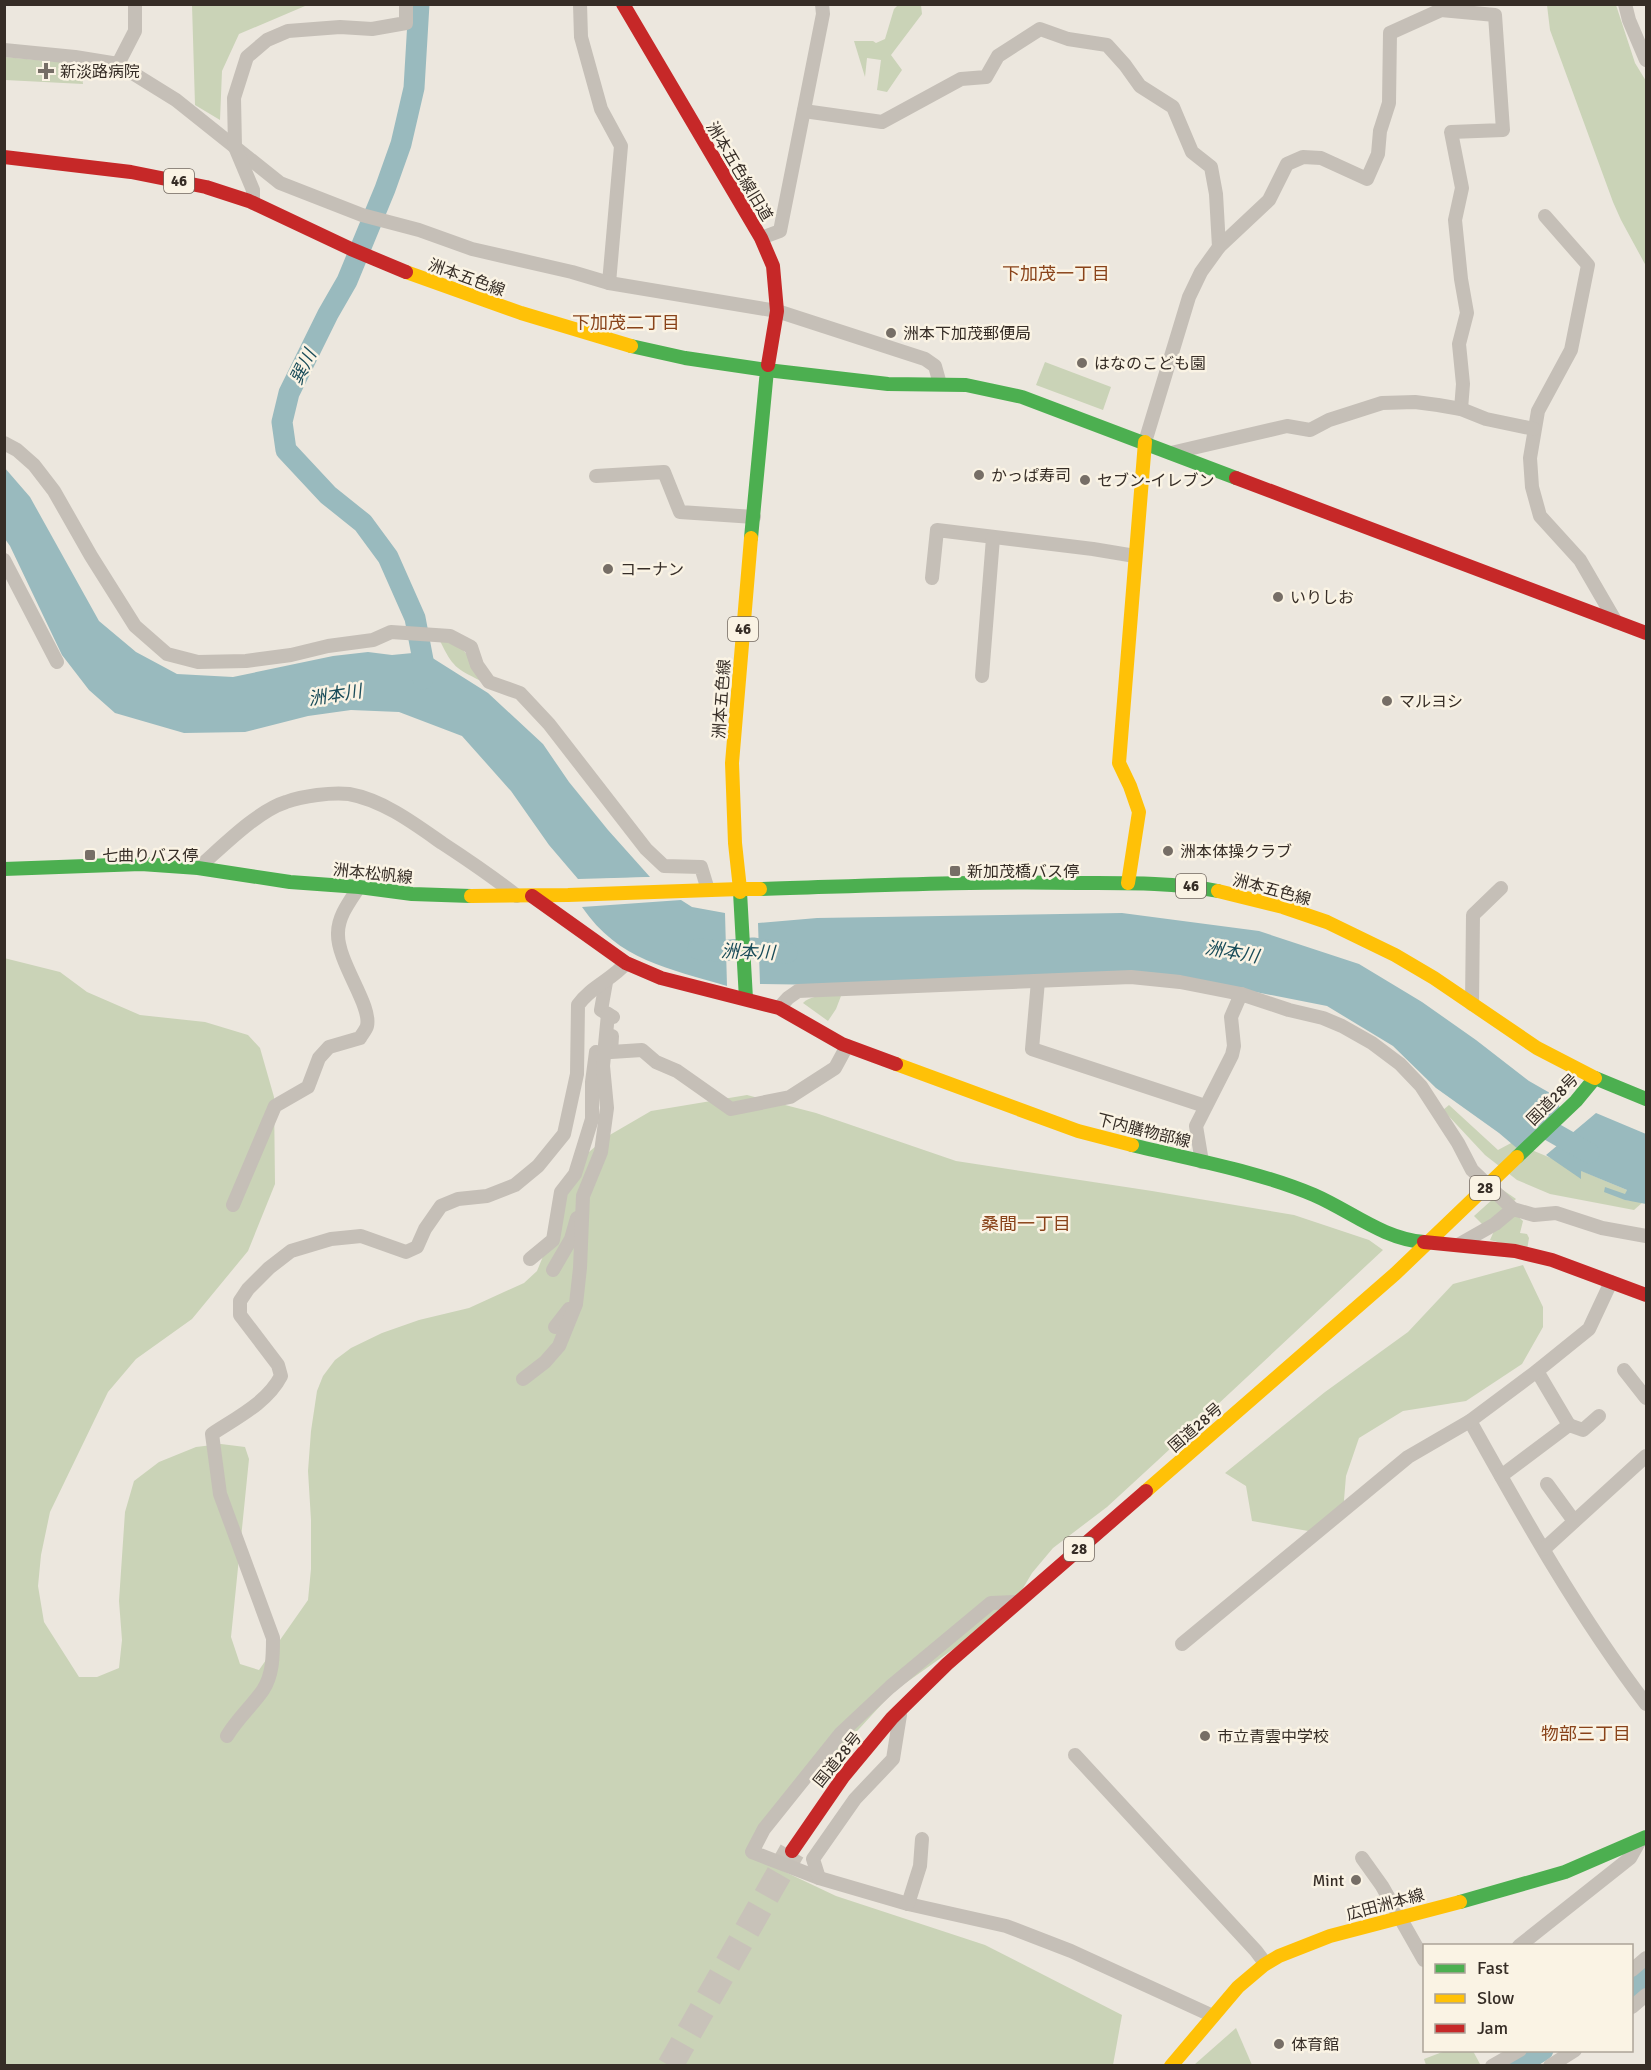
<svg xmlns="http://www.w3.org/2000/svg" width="1651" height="2070" viewBox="0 0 1651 2070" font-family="Signika,'Noto Sans JP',sans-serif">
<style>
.green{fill:#cad3b7}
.water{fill:#99babe}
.pier{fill:#ece7de}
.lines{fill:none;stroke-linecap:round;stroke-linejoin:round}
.river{stroke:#99babe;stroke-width:21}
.highway-tunnel{stroke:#c8c2b9;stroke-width:26;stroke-dasharray:26 13;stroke-linecap:butt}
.street{stroke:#c5bfb7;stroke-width:14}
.fast{stroke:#4caf50;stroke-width:14}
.slow{stroke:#ffc107;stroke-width:14}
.jam{stroke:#c62828;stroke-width:14}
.poi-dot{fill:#766e66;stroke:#faf3e4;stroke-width:2}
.labels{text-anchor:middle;stroke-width:5;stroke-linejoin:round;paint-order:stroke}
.shield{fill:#faf3e4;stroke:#71685f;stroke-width:1.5}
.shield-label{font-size:15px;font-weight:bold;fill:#362d26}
.poi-label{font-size:16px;fill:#362d26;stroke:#faf3e4;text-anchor:start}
.street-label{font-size:16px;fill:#362d26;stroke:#faf3e4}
.neighbourhood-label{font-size:18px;fill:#89431a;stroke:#faf3e4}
.water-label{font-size:18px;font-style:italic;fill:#194c59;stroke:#faf3e4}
</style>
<rect width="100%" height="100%" fill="#ece7de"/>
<g class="green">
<polygon points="304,4 305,6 239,34 222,71 220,120 195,105 192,5"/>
<polygon points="899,4 921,5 922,14 891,55 902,70 887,92 877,90 881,60 867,58 865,77 854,41 873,41 876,43 885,39 894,9"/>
<polygon points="1547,5 1616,5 1635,63 1646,81 1646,266 1621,220 1613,202 1550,30"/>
<polygon points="5,57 80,64 83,84 5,80"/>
<polygon points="1045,362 1111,387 1103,410 1036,385"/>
<path d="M440,641C464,639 472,663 481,681C455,668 453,667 440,641Z"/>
<polygon points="4,958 60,972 87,992 140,1015 205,1022 248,1035 260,1048 274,1097 275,1184 248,1251 192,1319 136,1359 108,1392 50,1512 41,1555 38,1586 44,1622 79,1677 97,1677 119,1668 122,1640 119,1601 125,1512 134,1481 159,1462 196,1447 221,1444 245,1447 249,1459 231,1637 240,1664 259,1670 308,1600 311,1569 311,1520 308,1471 311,1431 317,1391 323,1376 335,1360 351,1348 382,1333 419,1320 469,1308 524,1283 537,1271 546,1249 564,1188 583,1157 608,1136 651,1111 747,1095 816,1113 956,1161 1152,1191 1294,1215 1369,1240 1383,1250 1157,1461 1107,1507 1053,1548 1032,1573 1019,1595 990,1623 893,1692 745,1853 836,1896 985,1945 1122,2015 1113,2065 5,2065"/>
<path d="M841,996L836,1009L828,1021L803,1003C812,994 828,996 841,996Z"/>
<polygon points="1449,1105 1498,1150 1513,1142 1627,1190 1625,1200 1643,1202 1634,1210 1550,1194 1517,1180 1485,1155 1443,1110"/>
<polygon points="1503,1190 1516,1199 1486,1228 1474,1216"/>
<polygon points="1513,1212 1523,1221 1520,1233 1527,1234 1529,1238 1527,1250 1490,1240 1494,1231"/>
<polygon points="1523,1265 1543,1307 1543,1327 1522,1364 1466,1401 1403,1411 1359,1438 1346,1476 1343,1512 1314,1532 1252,1521 1246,1486 1225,1473 1325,1392 1408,1332 1453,1284"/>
<polygon points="1236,2028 1252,2065 1194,2065"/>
<polygon points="1445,2051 1473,2051 1480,2064 1475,2066 1426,2065 1424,2059"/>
</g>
<g class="water">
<polygon points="4,467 30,497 99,621 136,652 177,674 233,677 333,656 368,652 392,655 423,652 488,693 543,744 569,782 608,830 650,877 578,879 549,845 511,791 462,736 399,712 351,710 308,716 245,732 184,733 115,713 89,690 62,655 10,546 5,539"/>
<path d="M681,900L692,907L725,913L727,986C668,968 619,961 582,907Z"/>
<polygon points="1122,913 1259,931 1359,964 1422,1002 1476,1040 1529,1081 1550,1093 1561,1109 1519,1150 1499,1133 1436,1088 1393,1046 1327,1006 1169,975 896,986 760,984 758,923 817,918"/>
<polygon points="1596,1113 1646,1134 1646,1204 1625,1200 1604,1192 1605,1187 1625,1194 1627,1190 1581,1171 1581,1179 1546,1155"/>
</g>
<polygon class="pier" points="653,877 650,880 578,882 574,880"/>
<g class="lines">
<g class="river">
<polyline points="419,4 414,88 401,144 385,189 347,281 328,314 289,393 282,422 286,450 328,495 363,523 388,557 415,618 423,660 423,679"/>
<polyline points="698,949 719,951 753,948 787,953"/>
<polyline points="1533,1121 1589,1153"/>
<polyline points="1632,1991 1646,1978"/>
<polyline points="1517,2066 1543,2050"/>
</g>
<polyline class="highway-tunnel" points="670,2066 792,1851"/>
<g class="street">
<polyline points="580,4 581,37 601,109 621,146 609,283"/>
<polyline points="1625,4 1629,20 1646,60"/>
<polyline points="4,50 75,57 118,64 176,100 280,183 362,215 419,230 472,249 572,272 609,283 777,311 925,359 935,366 940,384"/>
<polyline points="118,64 135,31 135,4"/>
<polyline points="804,111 882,122 961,79 986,77 998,56 1040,29 1068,39 1107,45 1125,65 1140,86 1173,107 1192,152 1211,167 1216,194 1219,247"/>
<polyline points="253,203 253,190 235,147 234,98 247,57 267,40 288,31 340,27 372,29 406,23 406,4"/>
<polyline points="1545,216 1588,265 1571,350 1538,411 1530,458 1532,487 1540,516 1580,560 1616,622"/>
<polyline points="761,238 780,231 823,14 822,4"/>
<polyline points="1145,442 1189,297 1201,272 1219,247 1269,200 1287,164 1303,157 1321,158 1367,179 1378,154 1380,131 1389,103 1390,33 1441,10 1495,15 1503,130 1451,132 1462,188 1455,220 1461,279 1467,313 1459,344 1463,384 1461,409"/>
<polyline points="4,443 17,450 34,465 54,491 91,556 135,626 167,654 198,662 246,661 291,655 328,646 373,640 391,632 450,636 471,647 477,665 489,682 520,693 549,724 646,849 664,866 701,867 708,890"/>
<polyline points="1171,453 1287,426 1310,430 1329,420 1382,403 1415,402 1438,405 1461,409 1486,419 1534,429"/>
<polyline points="596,476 664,472 680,512 754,517"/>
<polyline points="4,560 57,662"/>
<polyline points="932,578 937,530 1093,549 1135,556"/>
<polyline points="982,676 993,538"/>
<path d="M198,868C221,848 257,811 286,802C303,796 331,792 349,794C383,800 415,824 442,843C468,860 493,877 517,896"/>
<polyline points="1038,981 1032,1049 1205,1106"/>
<polyline points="606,982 601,1010 613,1017"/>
<polyline points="1472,1004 1473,915 1501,888"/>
<polyline points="779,1008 788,998 798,991 1131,977 1180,982 1241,994 1289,1010 1323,1018 1342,1026 1372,1043 1400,1064 1421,1086 1458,1143 1472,1170 1513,1209 1534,1215 1556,1213 1602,1228 1646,1236"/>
<polyline points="612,1036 611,1052 642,1050 656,1062 677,1071 731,1109 790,1097 835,1068 847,1046"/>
<polyline points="1202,1162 1196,1126 1232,1055 1234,1046 1231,1017 1241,994"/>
<path d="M233,1205L275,1106L308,1087L319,1058L329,1047L360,1038C362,1034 366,1030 367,1026C372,1005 337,962 338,933C338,916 350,901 359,887"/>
<polyline points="1458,1245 1495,1224 1513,1209"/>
<polyline points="530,1259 553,1240 561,1192 575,1174 592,1119 592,1082 596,1052"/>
<polyline points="553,1270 571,1239 577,1218"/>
<polyline points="555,1327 569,1309"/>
<polyline points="1624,1370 1646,1398"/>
<polyline points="1537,1371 1569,1425"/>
<polyline points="523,1379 545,1362 559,1346 576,1304 580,1268 583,1196 601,1152 607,1108 603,1066 608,1014"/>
<path d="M1470,1421C1524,1518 1579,1616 1646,1704"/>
<polyline points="1501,1476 1569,1425 1583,1430 1599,1416"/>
<polyline points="1547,1484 1574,1521"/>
<polyline points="1544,1549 1646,1456"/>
<polyline points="1015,1602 991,1603 890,1687 841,1733 764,1829 752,1852 819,1878 908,1904 1006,1926 1071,1951 1213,2016"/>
<polyline points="1182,1644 1408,1457 1470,1421 1537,1371 1589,1329 1611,1282"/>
<path d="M227,1736C237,1719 252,1706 263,1690C273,1675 273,1655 273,1638L220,1494L212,1434C236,1418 267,1403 281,1376L278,1365L240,1315V1301L248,1289L269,1268L291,1251L331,1239L361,1236L406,1252L417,1247L425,1229L441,1206L458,1199L487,1196L515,1185L538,1166L564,1134L577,1074L578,1005C590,987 613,979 626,963"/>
<polyline points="1075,1755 1256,1951 1265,1963"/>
<polyline points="1362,1858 1382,1886 1424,1960"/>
<polyline points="819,1878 813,1859 855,1799 893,1759 900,1715"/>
<polyline points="908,1904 920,1866 922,1839"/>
<polyline points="1519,1946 1630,1858 1639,1842"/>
<polyline points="1632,1970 1646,1958"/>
<polyline points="1632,2007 1646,1995"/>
<polyline points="1492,2066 1520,2050"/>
<polyline points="1550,2066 1575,2050"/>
</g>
<g class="fast">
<polyline points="631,346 685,358 767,370 751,538"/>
<polyline points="768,365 767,370 888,384 966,385 1022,397 1236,478"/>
<polyline points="4,869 141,864 198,868 290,882 359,887 412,894 471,896"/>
<path d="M760,889C865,886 972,881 1078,883C1125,883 1172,882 1218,891"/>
<polyline points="740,892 746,999"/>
<path d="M1132,1145C1193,1160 1257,1171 1314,1195C1351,1211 1383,1239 1424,1242"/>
<polyline points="1517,1157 1576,1101 1595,1078 1646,1099"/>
<polyline points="1460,1902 1565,1872 1646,1837"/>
</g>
<g class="slow">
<polyline points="406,272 521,313 631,346"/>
<polyline points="751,538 732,763 735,843 740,889 760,889"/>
<polyline points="1128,883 1139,812 1130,786 1119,763 1145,442"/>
<polyline points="1218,891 1283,907 1327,922 1395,955 1434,978 1537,1048 1595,1078"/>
<polyline points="471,896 568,895 740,889 740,892"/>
<polyline points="896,1064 1078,1131 1132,1145"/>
<polyline points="1146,1491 1395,1274 1517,1157"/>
<polyline points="1171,2066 1238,1987 1264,1965 1279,1956 1330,1936 1460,1902"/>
</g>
<g class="jam">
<polyline points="623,4 761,238 773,266 777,311 768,365"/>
<polyline points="4,157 131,172 206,187 249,201 351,249 406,272"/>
<polyline points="1236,478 1646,633"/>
<polyline points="532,896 626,963 661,978 779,1008 842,1044 896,1064"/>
<polyline points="1424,1242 1515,1251 1552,1260 1646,1295"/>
<polyline points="792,1851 843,1777 892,1718 947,1664 1146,1491"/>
</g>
</g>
<g class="poi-dot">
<path d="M43 62h6v6h6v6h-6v6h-6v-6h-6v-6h6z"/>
<circle cx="891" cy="333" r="6"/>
<circle cx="1082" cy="363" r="6"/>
<circle cx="979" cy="475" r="6"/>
<circle cx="1085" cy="480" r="6"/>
<circle cx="608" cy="569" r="6"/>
<circle cx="1278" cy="597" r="6"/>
<circle cx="1387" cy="701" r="6"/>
<circle cx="1168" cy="851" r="6"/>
<rect x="84" y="849" width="12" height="12" rx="3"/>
<rect x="949" y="865" width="12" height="12" rx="3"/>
<circle cx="1205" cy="1736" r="6"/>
<circle cx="1356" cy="1880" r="6"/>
<circle cx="1279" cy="2044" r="6"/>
</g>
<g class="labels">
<g class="shield">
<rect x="164" y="169" width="30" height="24" rx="4.5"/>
<rect x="728" y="617" width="30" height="24" rx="4.5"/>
<rect x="1176" y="874" width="30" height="24" rx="4.5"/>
<rect x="1470" y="1176" width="30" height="24" rx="4.5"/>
<rect x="1064" y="1537" width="30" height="24" rx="4.5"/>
</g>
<g class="shield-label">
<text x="179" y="186">46</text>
<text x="743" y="634">46</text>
<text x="1191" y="891">46</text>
<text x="1485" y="1193">28</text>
<text x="1079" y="1554">28</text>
</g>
<g class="poi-label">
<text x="60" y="77">新淡路病院</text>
<text x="903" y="339">洲本下加茂郵便局</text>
<text x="1094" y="369">はなのこども園</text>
<text x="991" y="481">かっぱ寿司</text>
<text x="1097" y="486">セブン-イレブン</text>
<text x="620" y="575">コーナン</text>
<text x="1290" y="603">いりしお</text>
<text x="1399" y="707">マルヨシ</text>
<text x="1180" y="857">洲本体操クラブ</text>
<text x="102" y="861">七曲りバス停</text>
<text x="967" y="877">新加茂橋バス停</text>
<text x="1217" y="1742">市立青雲中学校</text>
<text x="1344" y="1886" text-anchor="end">Mint</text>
<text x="1291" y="2050">体育館</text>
</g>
<g class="street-label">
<text transform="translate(740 171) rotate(59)" y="6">洲本五色線旧道</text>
<text transform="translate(467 277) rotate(20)" y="6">洲本五色線</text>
<text transform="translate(721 699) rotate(-86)" y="6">洲本五色線</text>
<text transform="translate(373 873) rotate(6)" y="6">洲本松帆線</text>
<text transform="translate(1272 889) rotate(15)" y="6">洲本五色線</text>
<text transform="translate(1552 1099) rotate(-45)" y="6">国道28号</text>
<text transform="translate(1144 1130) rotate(14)" y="6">下内膳物部線</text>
<text transform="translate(1195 1427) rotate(-41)" y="6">国道28号</text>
<text transform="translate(837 1759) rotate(-51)" y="6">国道28号</text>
<text transform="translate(1385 1904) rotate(-15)" y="6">広田洲本線</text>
</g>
<g class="neighbourhood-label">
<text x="1056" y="280">下加茂一丁目</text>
<text x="626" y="329">下加茂二丁目</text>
<text x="1026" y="1230">桑間一丁目</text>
<text x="1586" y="1740">物部三丁目</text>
</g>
<g class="water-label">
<text transform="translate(303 367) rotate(-63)" y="6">巽川</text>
<text transform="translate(335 695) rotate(-9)" y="6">洲本川</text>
<text transform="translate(748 952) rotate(2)" y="6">洲本川</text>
<text transform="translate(1232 952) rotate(10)" y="6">洲本川</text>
</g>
</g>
<rect width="1651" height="2070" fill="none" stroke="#362d26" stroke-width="12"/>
<rect x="1423" y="1944" width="210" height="108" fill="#faf3e4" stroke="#aca498" stroke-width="1.5"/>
<rect x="1435" y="1964" width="30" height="9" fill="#4caf50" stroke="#aca498" stroke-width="1.5"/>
<text x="1477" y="1974" font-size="18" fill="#362d26">Fast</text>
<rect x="1435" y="1994" width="30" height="9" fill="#ffc107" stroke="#aca498" stroke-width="1.5"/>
<text x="1477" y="2004" font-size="18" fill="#362d26">Slow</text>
<rect x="1435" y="2024" width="30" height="9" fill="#c62828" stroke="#aca498" stroke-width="1.5"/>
<text x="1477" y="2034" font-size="18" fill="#362d26">Jam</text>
</svg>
